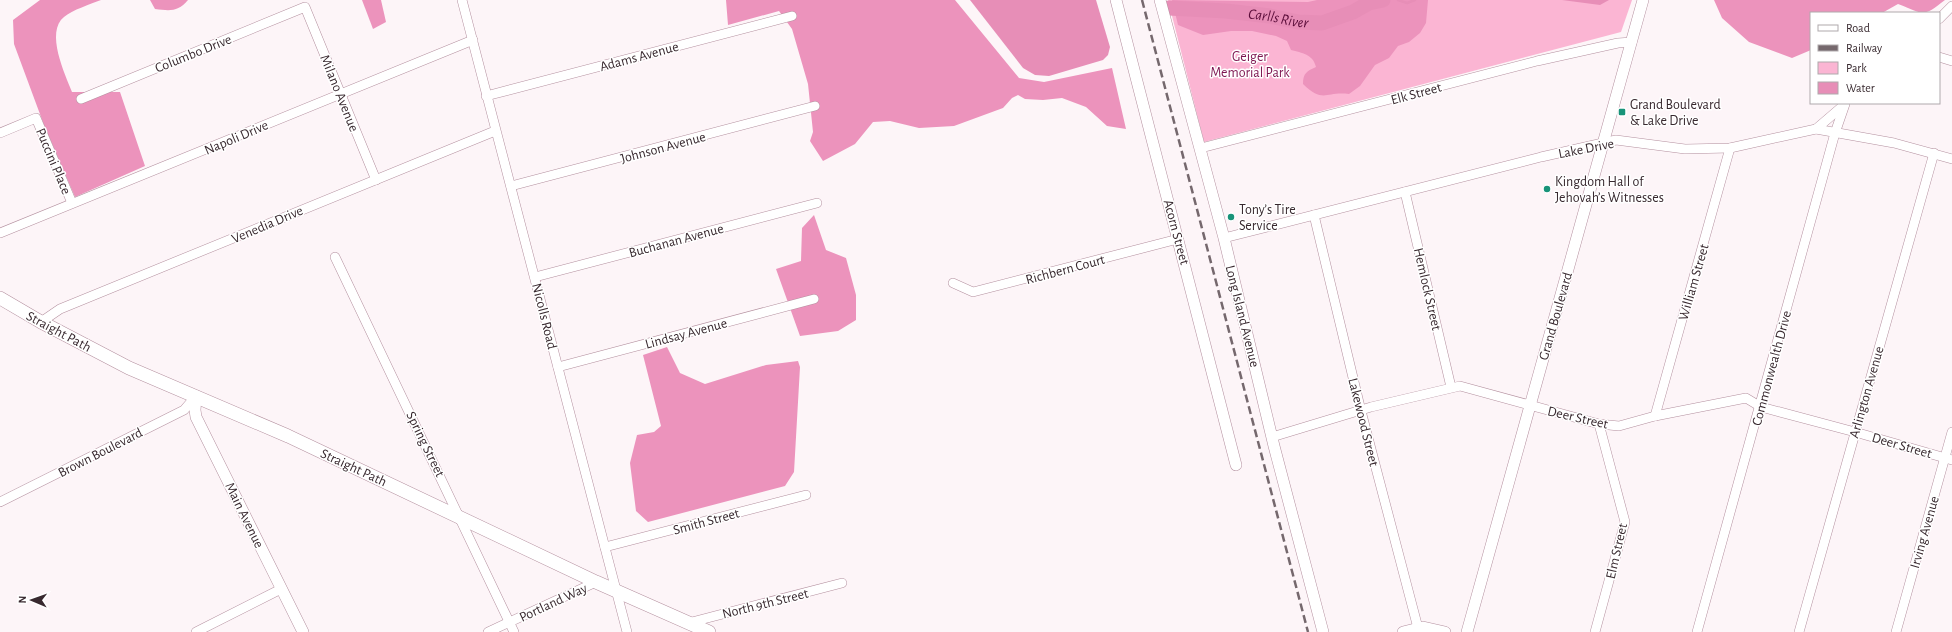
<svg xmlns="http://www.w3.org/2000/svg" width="1952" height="632" viewBox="0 0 1952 632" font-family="'Alegreya Sans',sans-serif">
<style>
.green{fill:#fbb5d3}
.forest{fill:#ec93bc}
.water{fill:#e78eb7}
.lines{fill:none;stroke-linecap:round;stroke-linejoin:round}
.stream{stroke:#e78eb7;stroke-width:2.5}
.river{stroke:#e78eb7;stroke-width:15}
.minor-casing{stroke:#b4909f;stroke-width:10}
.tertiary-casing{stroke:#b4909f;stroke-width:12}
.secondary-casing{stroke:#b4909f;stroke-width:14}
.minor{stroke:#fff;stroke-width:9}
.tertiary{stroke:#fff;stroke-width:11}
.secondary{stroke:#fff;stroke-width:13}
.rail{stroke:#75686d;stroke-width:2.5;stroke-dasharray:8 4;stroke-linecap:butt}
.poi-dot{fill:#189379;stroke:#fff;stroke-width:1.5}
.labels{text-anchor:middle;stroke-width:3;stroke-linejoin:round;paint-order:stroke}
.street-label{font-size:14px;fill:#38292f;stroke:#fff}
.park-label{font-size:14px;fill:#7d1651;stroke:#fff}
.poi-label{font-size:14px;fill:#38292f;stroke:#fff;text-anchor:start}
.water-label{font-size:15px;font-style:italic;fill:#5a0c39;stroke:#fff}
</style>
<rect width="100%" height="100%" fill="#fdf5f8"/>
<polygon class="green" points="1168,0 1632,0 1621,32 1204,142"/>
<g class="forest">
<path d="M40,0H101C91,4 72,10 64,17C45,32 65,74 72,92H120L145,166L75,197L44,125L14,44L13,20Z"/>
<path d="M150,0H188C178,12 170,11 155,9Z"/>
<polygon points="362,0 381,0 386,22 373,29"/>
<polygon points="726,0 955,0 1019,78 1044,82 1112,68 1126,129 1107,126 1086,107 1062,98 1043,100 1025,99 1018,95 1012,98 1003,108 954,126 919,128 890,121 873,122 855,144 823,161 810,141 813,132 808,84 792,29 779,11 728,25"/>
<path d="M1172,0L1308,2L1317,0H1428L1426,23L1420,33L1409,42L1398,46L1389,58L1375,65L1360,86L1349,94C1325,91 1324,104 1303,84C1303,73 1307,71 1316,67C1313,54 1302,53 1291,50L1287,41L1276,36L1252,31H1231L1203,35L1178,25Z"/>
<path d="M1714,0H1945C1922,18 1925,14 1898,4L1882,13H1811V50L1792,58L1749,42L1722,18Z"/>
<polygon points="814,215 826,250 846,258 856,295 856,320 838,331 800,336 776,269 801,261 802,228"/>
<polygon points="667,347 680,373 705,384 766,365 798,361 800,367 794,472 785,486 648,522 636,511 630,463 637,435 654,432 661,426 643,355"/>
</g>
<g class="water">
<polygon points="970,0 1096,0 1110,47 1108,55 1103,60 1049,76 1035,75 1023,68"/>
<polygon points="1562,0 1609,0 1600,5"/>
</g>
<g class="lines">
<polyline class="stream" points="1398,0 1407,3 1415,0"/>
<path class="river" id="s1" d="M1169,8L1226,11L1270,16L1298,22L1322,23L1353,12L1369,3L1383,0"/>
<defs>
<g id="minor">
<polyline points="462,0 627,632"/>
<polyline points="1939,19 1952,6"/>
<polyline points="1939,57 1952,61"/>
<polyline points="486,96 792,16"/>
<polyline points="81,99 305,7 376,180"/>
<polyline points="1816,129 1844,105"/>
<polyline points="0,133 36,118 72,203"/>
<polyline points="1201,148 1537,61 1618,43 1632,42"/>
<polyline points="511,186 815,106"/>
<polyline points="1405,192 1451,387"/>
<polyline points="1314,215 1361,411 1418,628"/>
<polyline points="0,233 473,40"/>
<polyline points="1224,238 1541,157 1616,140 1685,149 1730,148 1816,129 1894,143 1952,159"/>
<polyline points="335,257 514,632"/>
<polyline points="535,277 817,203"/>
<polyline points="953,283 973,292 1178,239"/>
<polyline points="41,322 60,309 495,131"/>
<polyline points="558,367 814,299"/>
<polyline points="1655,416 1730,148"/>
<polyline points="1272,437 1371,407 1460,386 1599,424 1619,426 1655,416 1746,398 1761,407 1855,432 1952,460"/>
<polyline points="0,502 184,410 196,396"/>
<polyline points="605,547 806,495"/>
<polyline points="688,623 842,583"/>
<polyline points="196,632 281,589"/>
<polyline points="488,632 596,582"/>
<polyline points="1595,632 1625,522 1599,424"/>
<polyline points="1697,632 1835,133 1845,104"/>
<polyline points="1799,632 1934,153"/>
<polyline points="1896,632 1952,432"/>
</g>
<g id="tertiary">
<polyline points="1116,0 1236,465"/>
<polyline points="1160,0 1224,238 1274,446 1323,632"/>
<polyline points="196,396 195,410 196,417 303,632"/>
<polyline points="1403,632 1423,627 1445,632"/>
<polyline points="1467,632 1643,0"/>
</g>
<polyline id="secondary" points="0,298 41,322 129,368 288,436 596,582 709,632"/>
</defs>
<use href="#minor" class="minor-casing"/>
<use href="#tertiary" class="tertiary-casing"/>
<use href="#secondary" class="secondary-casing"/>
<use href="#minor" class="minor"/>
<use href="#tertiary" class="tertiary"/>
<use href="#secondary" class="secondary"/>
<polyline class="rail" points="1142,0 1308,632"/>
</g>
<g class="poi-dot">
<rect x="1618" y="108" width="8" height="8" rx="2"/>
<circle cx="1547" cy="189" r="4"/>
<circle cx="1231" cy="217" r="4"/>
</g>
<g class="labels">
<g class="street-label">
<text transform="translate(193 53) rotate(-22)" y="5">Columbo Drive</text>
<text transform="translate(639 56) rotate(-15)" y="5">Adams Avenue</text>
<text transform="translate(340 93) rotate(68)" y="5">Milano Avenue</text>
<text transform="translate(1416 93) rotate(-15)" y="5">Elk Street</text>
<text transform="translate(236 137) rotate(-23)" y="5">Napoli Drive</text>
<text transform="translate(663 147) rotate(-15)" y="5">Johnson Avenue</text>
<text transform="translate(1586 148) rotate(-11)" y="5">Lake Drive</text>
<text transform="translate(54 161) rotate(67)" y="5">Puccini Place</text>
<text transform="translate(267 224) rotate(-23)" y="5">Venedia Drive</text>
<text transform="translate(1177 232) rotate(75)" y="5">Acorn Street</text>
<text transform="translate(676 240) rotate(-15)" y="5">Buchanan Avenue</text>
<text transform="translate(1065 269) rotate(-15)" y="5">Richbern Court</text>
<text transform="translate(1693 282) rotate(-74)" y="5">William Street</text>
<text transform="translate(1428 289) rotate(77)" y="5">Hemlock Street</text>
<text transform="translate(545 316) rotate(76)" y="5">Nicolls Road</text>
<text transform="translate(1243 316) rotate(76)" y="5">Long Island Avenue</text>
<text transform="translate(1555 316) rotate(-74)" y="5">Grand Boulevard</text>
<text transform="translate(59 331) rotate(28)" y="5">Straight Path</text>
<text transform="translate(686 333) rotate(-15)" y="5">Lindsay Avenue</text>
<text transform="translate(1771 368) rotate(-75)" y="5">Commonwealth Drive</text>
<text transform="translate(1866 392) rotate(-74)" y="5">Arlington Avenue</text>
<text transform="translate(1578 417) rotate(13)" y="5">Deer Street</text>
<text transform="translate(1364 422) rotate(76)" y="5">Lakewood Street</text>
<text transform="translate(426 444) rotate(64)" y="5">Spring Street</text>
<text transform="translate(1902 445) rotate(16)" y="5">Deer Street</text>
<text transform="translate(100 452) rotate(-27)" y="5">Brown Boulevard</text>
<text transform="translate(354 467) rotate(25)" y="5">Straight Path</text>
<text transform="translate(245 515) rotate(64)" y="5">Main Avenue</text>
<text transform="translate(706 521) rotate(-15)" y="5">Smith Street</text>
<text transform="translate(1924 532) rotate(-74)" y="5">Irving Avenue</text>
<text transform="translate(1616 551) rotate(-77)" y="5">Elm Street</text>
<text transform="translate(553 602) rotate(-25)" y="5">Portland Way</text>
<text transform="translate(765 603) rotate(-14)" y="5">North 9th Street</text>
</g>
<g class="park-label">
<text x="1250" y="61">Geiger<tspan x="1250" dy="16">Memorial Park</tspan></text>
</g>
<g class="poi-label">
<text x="1630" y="109">Grand Boulevard<tspan x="1630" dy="16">&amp; Lake Drive</tspan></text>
<text x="1555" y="186">Kingdom Hall of<tspan x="1555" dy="16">Jehovah’s Witnesses</tspan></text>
<text x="1239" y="214">Tony’s Tire<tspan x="1239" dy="16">Service</tspan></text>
</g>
<g class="water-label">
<text dy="5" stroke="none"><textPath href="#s1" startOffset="110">Carlls River</textPath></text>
</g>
</g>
<rect x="1810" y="12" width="130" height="92" fill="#ffffff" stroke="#afa9ac"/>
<rect x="1818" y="25" width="20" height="6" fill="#ffffff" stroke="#afa9ac"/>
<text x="1846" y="32" font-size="12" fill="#38292f">Road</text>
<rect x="1818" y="45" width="20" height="6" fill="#75686d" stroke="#afa9ac"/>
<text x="1846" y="52" font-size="12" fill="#38292f">Railway</text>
<rect x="1818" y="62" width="20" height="12" fill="#fbb5d3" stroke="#afa9ac"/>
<text x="1846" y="72" font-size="12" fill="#38292f">Park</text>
<rect x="1818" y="82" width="20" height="12" fill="#e78eb7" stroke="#afa9ac"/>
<text x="1846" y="92" font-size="12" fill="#38292f">Water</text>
<g transform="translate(32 600) rotate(272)" stroke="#ffffff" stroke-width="3" paint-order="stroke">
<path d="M0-3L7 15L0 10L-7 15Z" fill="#38292f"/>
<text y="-6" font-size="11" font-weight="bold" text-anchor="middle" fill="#38292f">N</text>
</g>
</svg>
